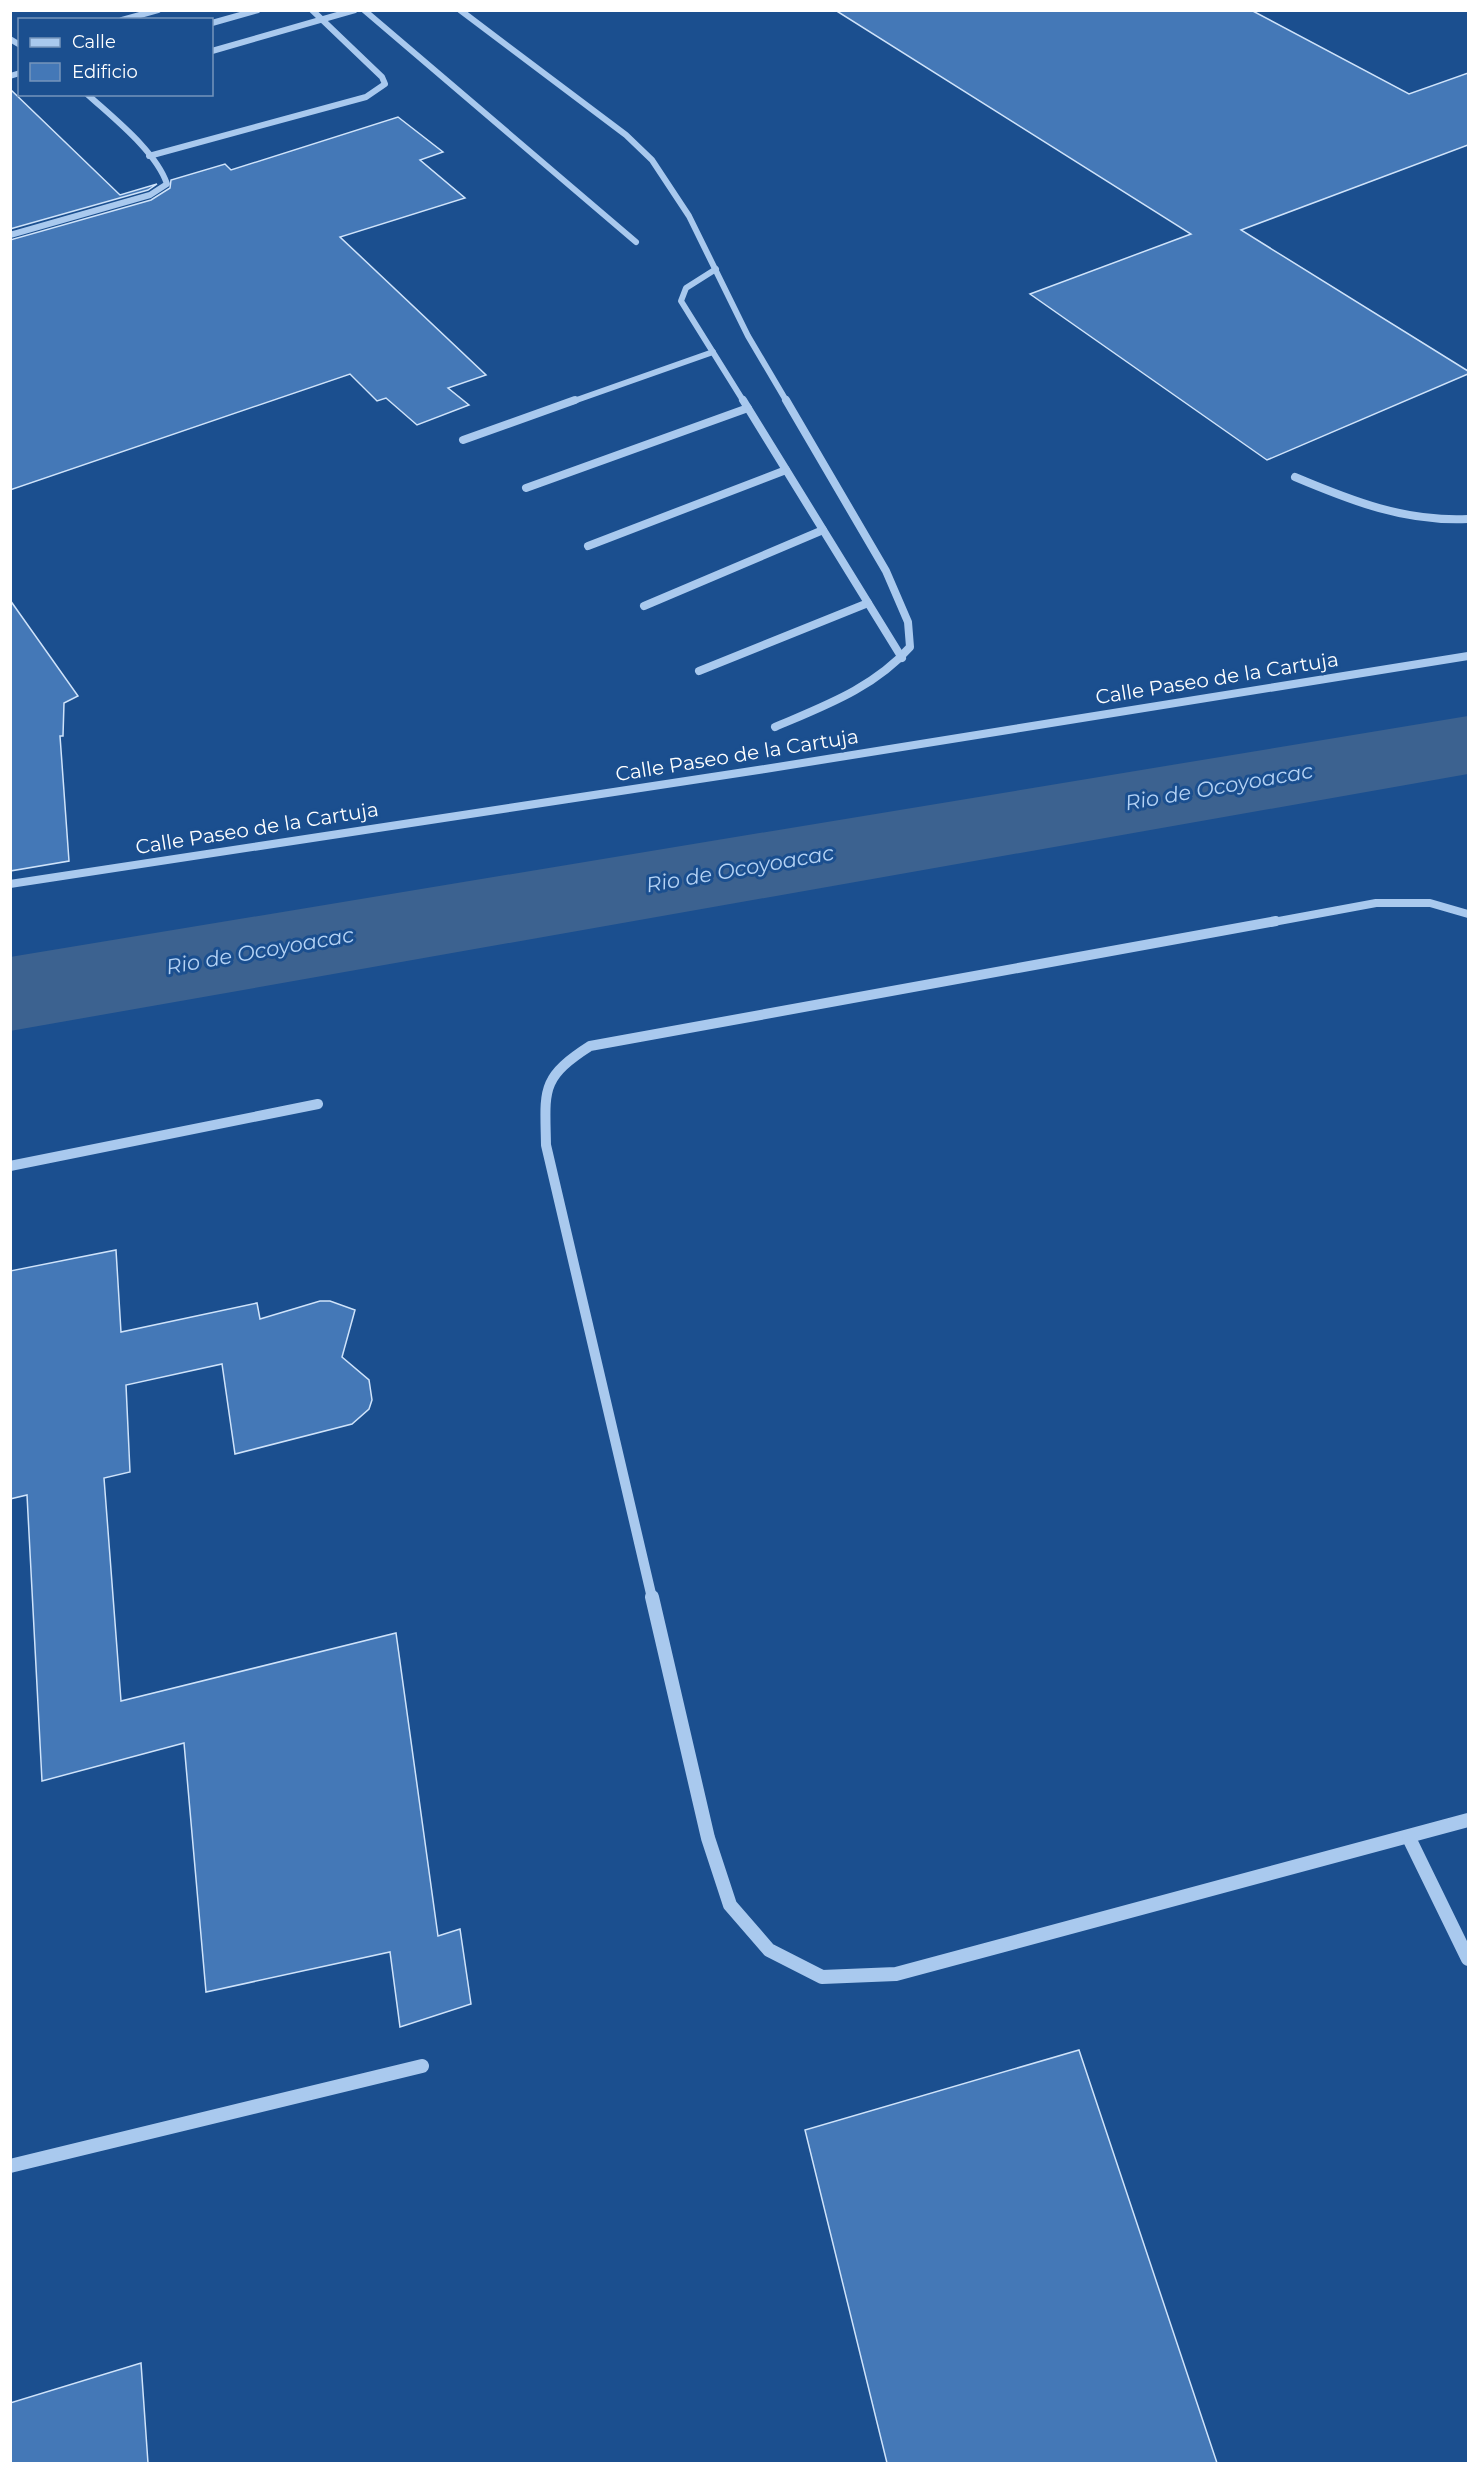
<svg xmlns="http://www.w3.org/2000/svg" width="1479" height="2474" viewBox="0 0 1479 2474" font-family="Montserrat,sans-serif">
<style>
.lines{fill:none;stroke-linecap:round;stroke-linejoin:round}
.river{fill:#3c6290;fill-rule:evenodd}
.building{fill:#4478b7;stroke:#cfe3fa;stroke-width:1.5}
.minor-far3{stroke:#a9c9ee;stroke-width:6}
.minor-far2{stroke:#a9c9ee;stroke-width:8}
.minor-far1{stroke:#a9c9ee;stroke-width:10}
.minor{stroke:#a9c9ee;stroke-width:14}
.labels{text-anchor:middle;stroke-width:6;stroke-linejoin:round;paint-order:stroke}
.street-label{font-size:20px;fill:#fff;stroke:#1b4f8f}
.water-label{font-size:21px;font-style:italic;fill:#b5d3f5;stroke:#1b4f8f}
</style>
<rect width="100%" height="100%" fill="#1b4f8f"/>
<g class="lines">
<polygon class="river" points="1468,716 1468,774 10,1031 10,957"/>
</g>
<g class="building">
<polygon points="835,10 1251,10 1409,94 1468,73 1468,145 1241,230 1468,371 1468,374 1267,460 1030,294 1191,234"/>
<polygon points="10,89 120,195 157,184 148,190 10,229"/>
<polygon points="398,117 443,152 420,160 465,198 340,237 486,375 448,388 469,405 417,425 386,398 377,401 350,374 10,490 10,240 151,200 170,188 171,180 225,164 231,170"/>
<polygon points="10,600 78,696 64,703 63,736 60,736 69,861 10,871"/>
<polygon points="116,1250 121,1332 257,1303 260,1319 320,1301 330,1301 355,1310 342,1357 369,1380 372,1400 369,1409 352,1424 235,1454 222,1364 126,1385 130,1472 104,1478 121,1701 396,1633 438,1936 460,1929 471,2004 400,2027 390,1952 206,1992 184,1743 42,1781 27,1495 10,1499 10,1271"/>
<polygon points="1079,2050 1217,2463 887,2463 805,2130"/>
<polygon points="141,2363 148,2463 10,2463 10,2403"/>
</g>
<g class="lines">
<g class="minor-far3">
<polyline points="364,10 636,242"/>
<polyline points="460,10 626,135 652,160 689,216 748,336 787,402"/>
<polyline points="122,20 158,10"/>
<polyline points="212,23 258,10"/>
<polyline points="10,39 20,45"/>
<polyline points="212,51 355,10"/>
<polyline points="10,76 20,73"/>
<polyline points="149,156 366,97 385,84 382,77 312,10"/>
<path d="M10,235L150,195L167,184C156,151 112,117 87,94"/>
<polyline points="716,269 686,288 681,301 744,402"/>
<polyline points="571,402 713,352"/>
</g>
<g class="minor-far2">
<polyline points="743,400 902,658"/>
<polyline points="463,440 575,400"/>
<path d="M1295,477C1352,501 1405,522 1468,519"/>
<polyline points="526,488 748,408"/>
<polyline points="588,546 786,470"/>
<polyline points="644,606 823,530"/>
<polyline points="699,671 868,603"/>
<path d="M775,727C824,706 874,688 910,647L908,622L886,571L786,400"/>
<polyline points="10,884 765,769 1468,656"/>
<polyline points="1268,923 1376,903 1430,903 1468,914"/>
</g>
<g class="minor-far1">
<polyline points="10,1166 318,1104"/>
<path d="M652,1598L546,1145C545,1090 540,1078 590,1046L1276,921"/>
</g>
<g class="minor">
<polyline points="652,1597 708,1838 730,1905 769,1950 822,1977 896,1974 1468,1820"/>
<polyline points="1409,1838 1468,1959"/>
<polyline points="10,2166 422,2066"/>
</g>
</g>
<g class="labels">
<g class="street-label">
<text transform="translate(1217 678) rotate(-9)" y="7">Calle Paseo de la Cartuja</text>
<text transform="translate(737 755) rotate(-9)" y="7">Calle Paseo de la Cartuja</text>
<text transform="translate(257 828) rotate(-9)" y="7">Calle Paseo de la Cartuja</text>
</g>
<g class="water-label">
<text transform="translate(1219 787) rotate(-10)" y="7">Rio de Ocoyoacac</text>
<text transform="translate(740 869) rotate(-10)" y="7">Rio de Ocoyoacac</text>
<text transform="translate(260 951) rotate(-10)" y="7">Rio de Ocoyoacac</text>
</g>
</g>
<rect width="1479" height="2474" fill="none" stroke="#ffffff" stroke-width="24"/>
<rect x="18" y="18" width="195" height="78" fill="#1b4f8f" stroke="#7695bc" stroke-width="1.5"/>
<rect x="30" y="38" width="30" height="9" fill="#a9c9ee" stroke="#7695bc" stroke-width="1.5"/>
<text x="72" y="48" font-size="18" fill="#ffffff">Calle</text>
<rect x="30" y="63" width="30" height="18" fill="#4478b7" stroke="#7695bc" stroke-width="1.5"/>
<text x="72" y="78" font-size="18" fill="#ffffff">Edificio</text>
</svg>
